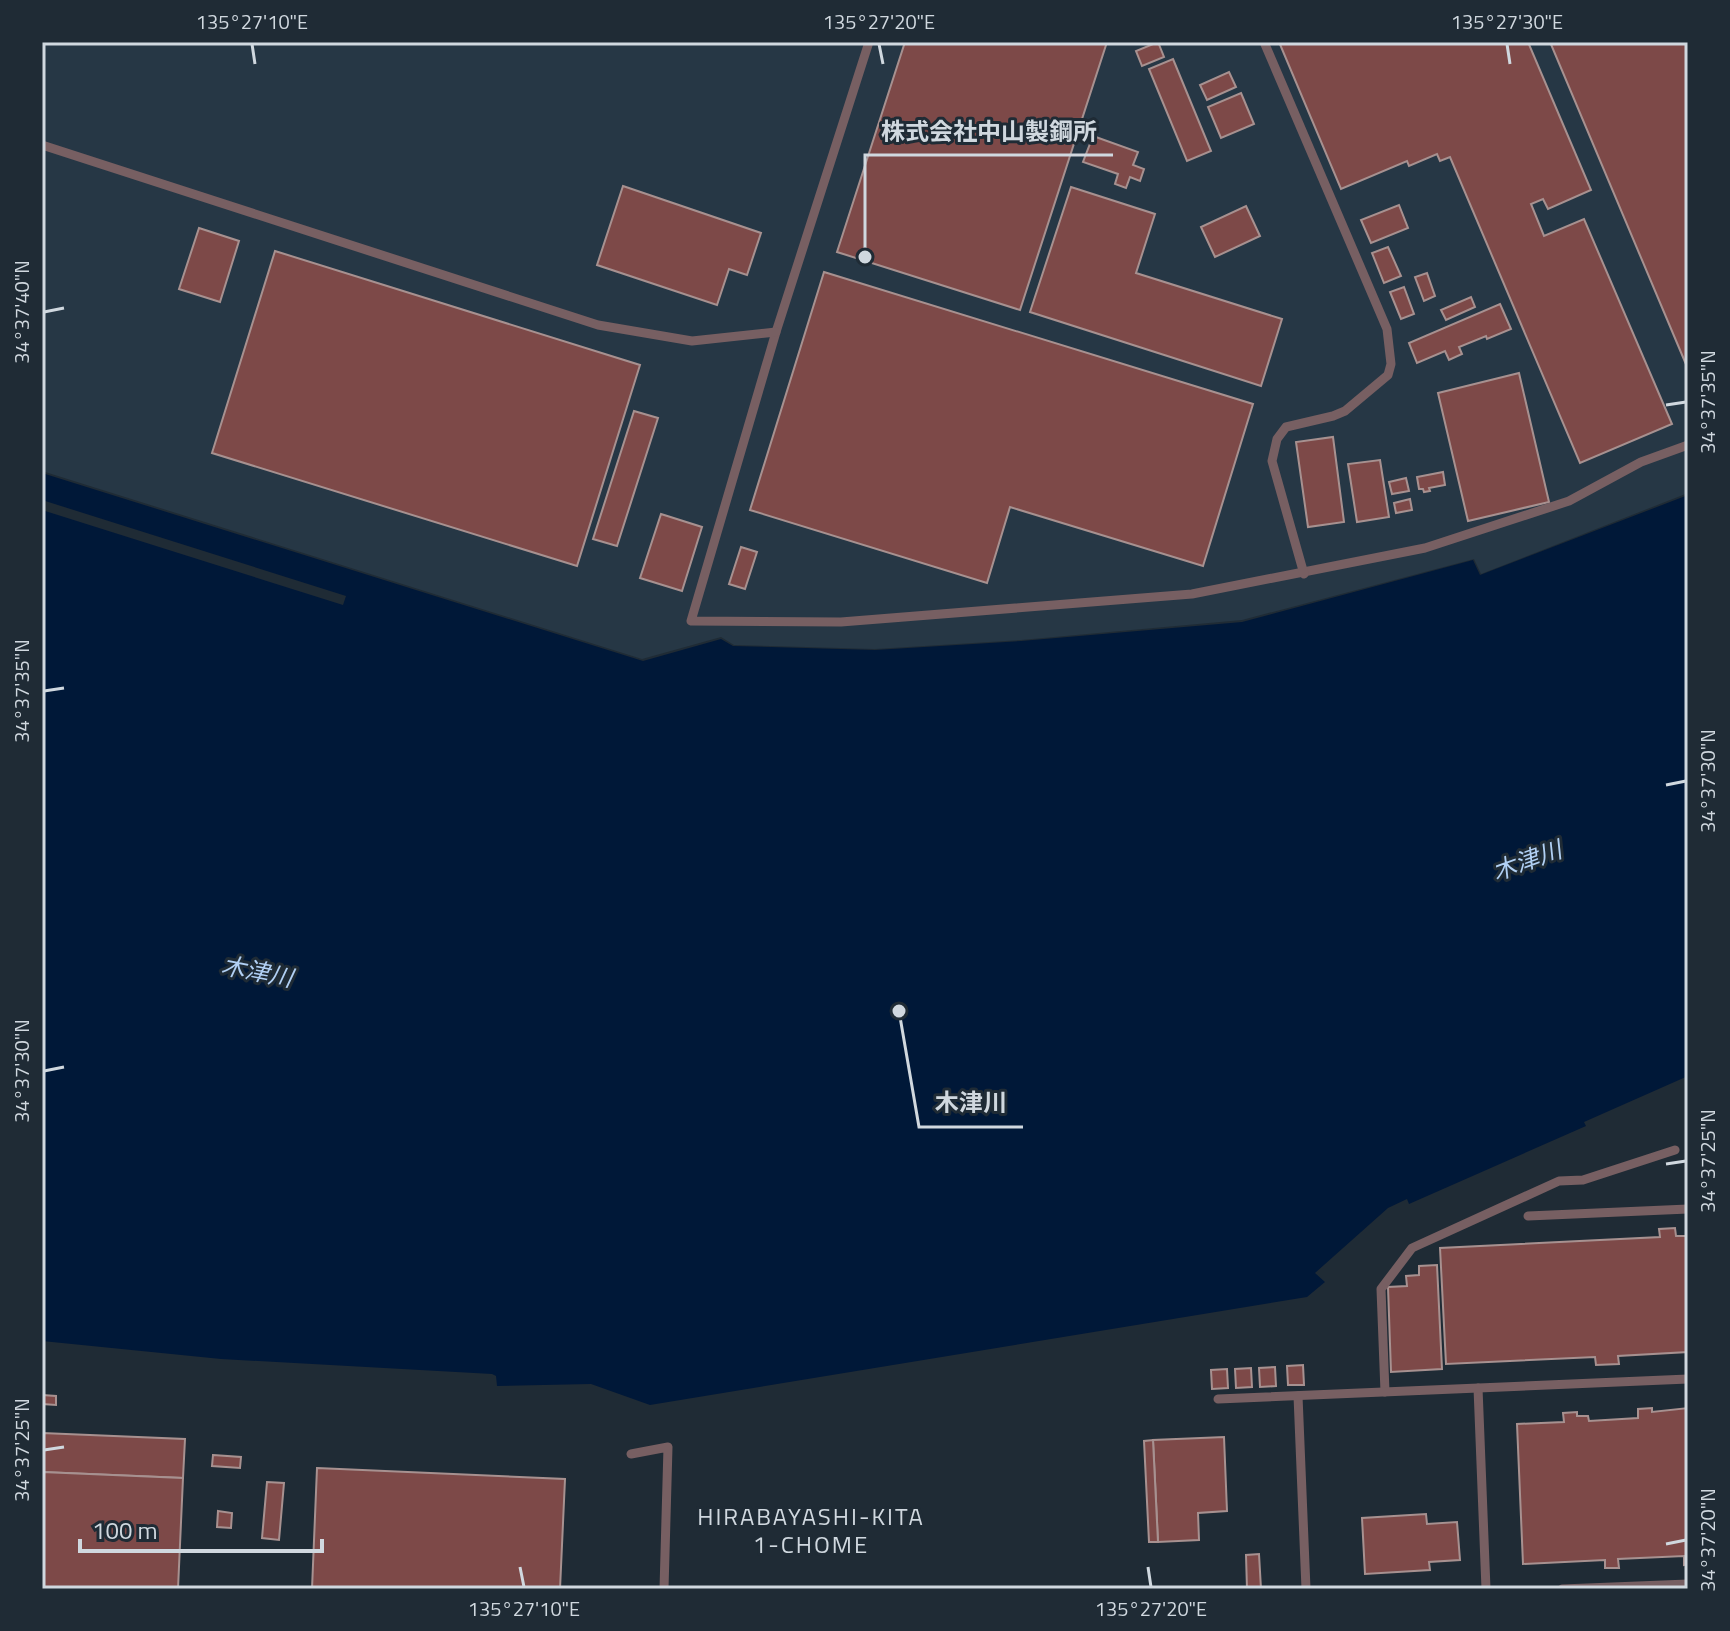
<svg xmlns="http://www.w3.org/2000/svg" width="1730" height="1631" viewBox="0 0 1730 1631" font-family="'Titillium Web','Noto Sans JP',sans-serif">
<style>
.built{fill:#263745}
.water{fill:#001838}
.pier{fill:#1f2b35}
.building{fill:#7d4948;stroke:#a79190;stroke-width:2}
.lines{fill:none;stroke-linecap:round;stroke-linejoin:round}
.service{stroke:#775f62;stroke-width:9}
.ticks{fill:none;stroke:#d0d8df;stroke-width:3}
.labels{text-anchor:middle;stroke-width:6;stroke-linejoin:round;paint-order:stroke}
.water-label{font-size:24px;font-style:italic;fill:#b1d0f4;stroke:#1f2b35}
.neighbourhood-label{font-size:24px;letter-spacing:2px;fill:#d0d8df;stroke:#1f2b35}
.leader{fill:none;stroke:#d0d8df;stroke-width:3}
.callout-dot{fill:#d0d8df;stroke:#1f2b35;stroke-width:3}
.callout-label{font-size:24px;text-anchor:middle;font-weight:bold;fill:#d0d8df;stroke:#1f2b35;stroke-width:6;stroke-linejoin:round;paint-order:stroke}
.neatline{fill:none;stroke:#d0d8df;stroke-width:3}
.ticks-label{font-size:20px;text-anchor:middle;fill:#d0d8df}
</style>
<rect width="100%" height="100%" fill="#1f2b35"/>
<polygon class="built" points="42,42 1688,42 1688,493 1481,574 1474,559 1242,620 1021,640 875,649 734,645 721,637 642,659 42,471"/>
<polygon class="water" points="42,473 643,661 721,639 733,646 875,650 1021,641 1242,622 1473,560 1480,575 1688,495 1688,1076 1584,1122 1586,1126 1409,1204 1407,1199 1388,1208 1315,1273 1325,1282 1307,1297 650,1405 591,1384 497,1386 496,1376 492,1374 221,1359 42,1341"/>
<polygon class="pier" points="42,500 346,596 343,605 42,510"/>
<g class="building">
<polygon points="905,42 1107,42 1020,310 837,252"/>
<polygon points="1158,42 1164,57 1142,66 1136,51"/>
<polygon points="1279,42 1528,42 1591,190 1548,209 1543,199 1531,204 1544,236 1584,219 1672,424 1580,463 1450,157 1440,161 1437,154 1409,166 1407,161 1341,189"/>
<polygon points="1550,42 1688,42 1688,369"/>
<polygon points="1173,59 1211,151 1187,161 1149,69"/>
<polygon points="1229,72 1236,87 1207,100 1200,85"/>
<polygon points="1241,93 1254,124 1221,138 1208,107"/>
<polygon points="1093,136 1138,152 1133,165 1144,169 1140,181 1130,177 1126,188 1115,184 1118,174 1083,162"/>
<polygon points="623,186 761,233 747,275 729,269 717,305 597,265"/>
<polygon points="1071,187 1155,214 1136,273 1282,319 1261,386 1030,312"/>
<polygon points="1399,205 1408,228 1371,243 1361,220"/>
<polygon points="1246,206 1260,236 1215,257 1201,227"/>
<polygon points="199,228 239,241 220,302 179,289"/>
<polygon points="1388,247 1401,276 1384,283 1372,253"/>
<polygon points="275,251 640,365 577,566 212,453"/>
<polygon points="824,272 1253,404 1203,566 1010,507 987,583 750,510"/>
<polygon points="1427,273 1435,296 1424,301 1415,277"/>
<polygon points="1404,287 1414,314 1401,319 1390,292"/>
<polygon points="1471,297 1475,307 1446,320 1441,310"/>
<polygon points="1500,304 1511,329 1487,339 1486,336 1459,347 1462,354 1449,360 1445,351 1417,363 1409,343"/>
<polygon points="1519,373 1549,502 1468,521 1438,393"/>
<polygon points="634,411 658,418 617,546 593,539"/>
<polygon points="1333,437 1344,522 1308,527 1296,442"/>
<polygon points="1380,460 1389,517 1357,522 1348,464"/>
<polygon points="1443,472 1445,485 1429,488 1430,491 1424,492 1423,489 1419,489 1417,477"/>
<polygon points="1406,478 1409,491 1392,494 1389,482"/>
<polygon points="1410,499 1412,510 1396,513 1394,503"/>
<polygon points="661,514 702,527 682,591 640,578"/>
<polygon points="741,547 757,552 745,589 729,584"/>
<polygon points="1675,1228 1676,1236 1688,1236 1688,1352 1618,1356 1619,1364 1596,1365 1595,1357 1446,1364 1440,1248 1660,1237 1659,1229"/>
<polygon points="1437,1265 1442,1369 1391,1372 1388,1287 1407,1286 1406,1276 1419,1275 1419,1266"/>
<polygon points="1303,1365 1304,1385 1288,1385 1287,1366"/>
<polygon points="1275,1367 1276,1386 1260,1387 1259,1368"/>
<polygon points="1251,1368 1252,1387 1236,1388 1235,1369"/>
<polygon points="1227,1369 1228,1388 1212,1389 1211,1370"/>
<polygon points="42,1395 56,1396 56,1405 42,1404"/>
<polygon points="1652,1408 1652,1412 1688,1408 1688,1564 1684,1565 1684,1556 1618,1559 1619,1568 1605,1568 1605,1560 1523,1564 1517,1424 1564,1422 1563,1413 1577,1412 1577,1416 1588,1416 1589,1421 1638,1418 1638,1409"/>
<polygon points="42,1433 185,1439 183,1478 42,1472"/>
<polygon points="1224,1437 1227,1511 1198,1513 1199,1540 1158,1542 1153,1440"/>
<polygon points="1153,1440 1158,1542 1149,1542 1144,1441"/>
<polygon points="213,1455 241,1457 240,1468 212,1466"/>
<polygon points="317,1468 565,1479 560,1589 312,1589"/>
<polygon points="42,1472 183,1478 178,1589 42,1589"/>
<polygon points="267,1482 284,1483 279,1540 262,1538"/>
<polygon points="218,1511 232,1513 231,1528 217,1527"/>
<polygon points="1426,1514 1427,1524 1457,1522 1460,1560 1429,1562 1430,1570 1365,1574 1362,1518"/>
<polygon points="1259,1554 1261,1589 1247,1589 1246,1555"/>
</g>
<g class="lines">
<g class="service">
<polyline points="869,42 776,332 691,621 841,622 1192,594 1425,548 1569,501 1641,462 1688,445"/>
<polyline points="1264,42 1387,329 1391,364 1388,375 1345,411 1333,416 1286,427 1277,439 1272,461 1304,574"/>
<polyline points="42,145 598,325 692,341 776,332"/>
<polyline points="1528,1216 1688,1209"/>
<polyline points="1478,1388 1486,1589"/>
<polyline points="1385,1392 1381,1289 1412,1248 1559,1181 1583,1180 1675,1150"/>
<polyline points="1298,1396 1306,1589"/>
<polyline points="1218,1399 1688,1379"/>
<polyline points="631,1454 668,1447 664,1589"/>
<polyline points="1562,1589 1688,1584"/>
</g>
</g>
<path class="ticks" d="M252,44L255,64M879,44L883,64M1507,44L1510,64M44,312L64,308M1666,405L1686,402M44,691L64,688M1666,785L1686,781M44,1071L64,1067M1666,1164L1686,1161M44,1450L64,1447M1666,1544L1686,1540M520,1567L524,1587M1148,1567L1151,1587"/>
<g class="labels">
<g class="water-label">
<text transform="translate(1527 861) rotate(-20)" y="8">木津川</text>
<text transform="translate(257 972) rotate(11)" y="8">木津川</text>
</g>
<g class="neighbourhood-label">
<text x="811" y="1525">HIRABAYASHI-KITA<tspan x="811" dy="28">1-CHOME</tspan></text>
</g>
</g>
<path class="leader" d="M865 257L865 155H1113M899 1011L919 1127H1023"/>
<g class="callout-dot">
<circle cx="865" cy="257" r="8"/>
<circle cx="899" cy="1011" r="8"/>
</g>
<g class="callout-label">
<text x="989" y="140">株式会社中山製鋼所</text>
<text x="971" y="1111">木津川</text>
</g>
<rect width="1730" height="1631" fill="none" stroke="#1f2b35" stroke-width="88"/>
<path d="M80 1539v12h242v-12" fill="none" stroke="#d0d8df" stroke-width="4"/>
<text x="92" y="1539" font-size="24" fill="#d0d8df" stroke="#1f2b35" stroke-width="6" paint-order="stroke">100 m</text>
<rect x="44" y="44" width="1642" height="1543" class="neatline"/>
<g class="ticks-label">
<text x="252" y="29">135°27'10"E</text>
<text x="879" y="29">135°27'20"E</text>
<text x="1507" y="29">135°27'30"E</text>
<text transform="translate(22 312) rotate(-90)" y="7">34°37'40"N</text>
<text transform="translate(1708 402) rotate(-90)" y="7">34°37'35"N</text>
<text transform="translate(22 691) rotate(-90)" y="7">34°37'35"N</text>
<text transform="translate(1708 781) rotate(-90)" y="7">34°37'30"N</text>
<text transform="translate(22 1071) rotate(-90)" y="7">34°37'30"N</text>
<text transform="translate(1708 1161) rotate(-90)" y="7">34°37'25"N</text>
<text transform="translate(22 1450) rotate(-90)" y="7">34°37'25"N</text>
<text transform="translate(1708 1540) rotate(-90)" y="7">34°37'20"N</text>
<text x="524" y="1616">135°27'10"E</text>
<text x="1151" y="1616">135°27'20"E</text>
</g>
</svg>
